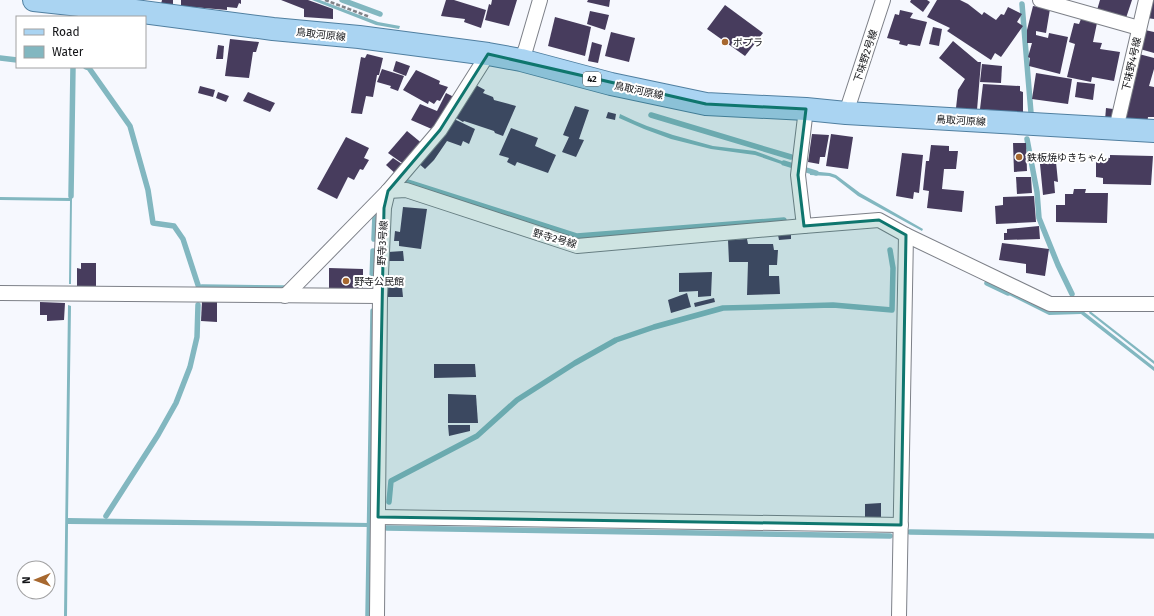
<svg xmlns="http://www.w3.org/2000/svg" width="1154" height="616" viewBox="0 0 1154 616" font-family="'Fira Sans','Noto Sans JP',sans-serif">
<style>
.water{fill:#82b7c0}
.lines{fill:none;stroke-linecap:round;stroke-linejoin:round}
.stream{stroke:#82b7c0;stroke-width:5.5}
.building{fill:#473c5d}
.street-casing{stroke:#7d8088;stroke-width:16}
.primary-casing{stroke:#507fa0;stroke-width:24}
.path{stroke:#818287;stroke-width:2.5;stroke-dasharray:4 2;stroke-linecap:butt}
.street{stroke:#fff;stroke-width:14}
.primary{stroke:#aad4f2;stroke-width:22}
.marked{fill:#0f766e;fill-opacity:0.2;stroke:#0f766e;stroke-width:3;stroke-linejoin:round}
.poi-dot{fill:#a7682f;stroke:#fff;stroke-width:1.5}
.labels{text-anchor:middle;stroke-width:4;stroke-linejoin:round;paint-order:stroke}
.shield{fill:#fff;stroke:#5a5a5d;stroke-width:1}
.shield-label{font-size:9px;font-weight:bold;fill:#131417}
.street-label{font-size:10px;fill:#131417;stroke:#fff}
.poi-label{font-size:10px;fill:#131417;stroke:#fff;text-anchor:start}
</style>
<rect width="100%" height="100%" fill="#f6f8fe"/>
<g class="water">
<polygon points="312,0 320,0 378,22 400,26 399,29 376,25"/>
<polygon points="620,114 635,121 647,126 673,135 713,146 755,151 790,164 790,167 755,155 711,149 671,139 644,129 619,118"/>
<polygon points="810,171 830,173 836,175 860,193 923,229 922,231 858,196 835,178 829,176 810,175"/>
<polygon points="0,197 72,198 71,284 69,284 70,201 0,200"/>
<polygon points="1002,288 1049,311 1083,311 1154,367 1154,371 1081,314 1049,315 1001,291"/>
<polygon points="68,305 71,306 68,518 369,523 369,527 68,524 67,616 64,616"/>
<polygon points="1090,311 1154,361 1154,364 1089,313"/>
</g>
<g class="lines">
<g class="stream">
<polyline points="342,0 380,14"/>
<polyline points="1022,4 1031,113"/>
<polyline points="0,58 17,60"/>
<polyline points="86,67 89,68 130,126 148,190 153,223 174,226 183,239 199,288"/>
<polyline points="651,115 791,157"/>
<polyline points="1027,139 1037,192 1039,218 1058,265 1072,294"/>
<polyline points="784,163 816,173"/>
<polyline points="408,182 577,236 784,220"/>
<polyline points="71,196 73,67"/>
<polyline points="374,239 375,215"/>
<polyline points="372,282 373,251"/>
<polyline points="987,283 1008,293"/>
<polyline points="202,287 284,288"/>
<polyline points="389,502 391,481 477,436 517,400 575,363 616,340 654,327 723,308 833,305 892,310 893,268 890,250"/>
<polyline points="106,516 158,435 176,403 190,367 197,337 198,305"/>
<polyline points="387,528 890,536"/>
<polyline points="910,532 1154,536"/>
<polyline points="368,616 373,311"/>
</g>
</g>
<g class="building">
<polygon points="162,0 173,0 173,5 161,4"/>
<polygon points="181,0 241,0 241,4 239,3 237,8 227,7 227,10 181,6"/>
<polygon points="281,0 308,0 333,9 333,19 304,17 304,9"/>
<polygon points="446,0 454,0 486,10 481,28 464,22 465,19 441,16"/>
<polygon points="492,0 517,0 509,26 485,20 489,4 491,5"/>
<polygon points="588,0 610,0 609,7 587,2"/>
<polygon points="911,0 927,0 930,2 923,12 910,2"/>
<polygon points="937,0 960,0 968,4 982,15 984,12 996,20 1001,14 1004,15 1008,7 1022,14 1017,22 1023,26 1001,57 995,53 991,60 947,31 950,28 927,17"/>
<polygon points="1100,0 1132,0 1126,18 1097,10"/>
<polygon points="1152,0 1154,0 1154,19 1147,18"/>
<polygon points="725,5 763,33 745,56 707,29"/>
<polygon points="1033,6 1050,9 1046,33 1036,31 1036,35 1048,38 1049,33 1068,37 1060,74 1029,66 1030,58 1028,57 1032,43 1027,43 1027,30"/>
<polygon points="900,10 913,13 910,18 927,22 920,46 908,44 907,46 899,44 900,41 887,38 895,14 899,15"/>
<polygon points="590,11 609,15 605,30 587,24"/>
<polygon points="555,17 591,27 585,56 548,46"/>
<polygon points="1081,19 1097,23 1093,42 1102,43 1100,49 1120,52 1114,81 1092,77 1091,82 1067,77 1075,44 1069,42 1074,23 1079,24"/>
<polygon points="933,27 942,29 939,46 929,44"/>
<polygon points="1145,30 1154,32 1154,53 1140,49"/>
<polygon points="611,32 635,38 629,62 605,56"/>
<polygon points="230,39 259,42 256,52 253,52 249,78 225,76"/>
<polygon points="953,41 978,62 981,62 977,110 956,108 958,90 965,79 939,58"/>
<polygon points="592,42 602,45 598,63 588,61"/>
<polygon points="218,45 224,46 223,59 216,59"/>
<polygon points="367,54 383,58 379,75 377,75 373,97 366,96 362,114 351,113 361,57 365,58"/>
<polygon points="1139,54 1154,58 1154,69 1149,86 1154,87 1154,117 1148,117 1147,124 1126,121 1131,86"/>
<polygon points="396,61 410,66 406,76 393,71"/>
<polygon points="982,64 1002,66 1001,83 980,82"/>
<polygon points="382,69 404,76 398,91 390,88 391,86 377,82"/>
<polygon points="416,70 440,81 439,84 448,87 440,101 437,100 434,104 429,101 428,104 403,90"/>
<polygon points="1036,73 1072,79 1068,104 1032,99"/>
<polygon points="1077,82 1095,84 1093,100 1075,97"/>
<polygon points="474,84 485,90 483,93 493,97 494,100 516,106 503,136 495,133 494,131 464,121 463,122 453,116"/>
<polygon points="983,84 1020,86 1020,91 1023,92 1023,113 980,109"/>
<polygon points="200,86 215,90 213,97 198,93"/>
<polygon points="218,92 229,96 226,102 216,98"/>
<polygon points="248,92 275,103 270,112 243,101"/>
<polygon points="446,93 458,99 434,130 411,120 420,104 437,111"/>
<polygon points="575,106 589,110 579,139 584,140 576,157 562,152 569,137 563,135"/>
<polygon points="1106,108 1113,109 1112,120 1105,120"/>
<polygon points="608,112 616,114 615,120 606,118"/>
<polygon points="452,118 475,129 469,144 463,141 461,146 447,141 434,160 425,169 417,162"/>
<polygon points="511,128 538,138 535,146 556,155 548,173 517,162 515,166 507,162 509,158 499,155"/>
<polygon points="407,131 424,145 405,165 388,153"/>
<polygon points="812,134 829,135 825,157 820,157 819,164 808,162"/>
<polygon points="831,134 853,137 848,169 826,166"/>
<polygon points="346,137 369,148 364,158 369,160 363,170 360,169 354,180 348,177 337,199 317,189"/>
<polygon points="1013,143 1026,143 1027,171 1014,172"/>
<polygon points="931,145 949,146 949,151 958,151 956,169 944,169 942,189 964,191 962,212 927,208 929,191 923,190 926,161 929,161"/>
<polygon points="1055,152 1058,182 1054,181 1055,193 1043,195 1039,154"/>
<polygon points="902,153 923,155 919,193 914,192 913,199 896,196"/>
<polygon points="1110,155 1153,156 1151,185 1103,184 1103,178 1096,177 1096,157 1110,158"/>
<polygon points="393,158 405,166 397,175 386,165"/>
<polygon points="1016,177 1031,177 1032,193 1017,194"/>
<polygon points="1074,189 1086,189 1085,193 1108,193 1107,223 1056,222 1056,205 1065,205 1065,194 1073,194"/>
<polygon points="1034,196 1036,222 996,224 995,206 1003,205 1003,197"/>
<polygon points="403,207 427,209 421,249 399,246 399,241 394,241 395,231 400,232"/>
<polygon points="1039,226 1040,239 1004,240 1004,233 1007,233 1007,229"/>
<polygon points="791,234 791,239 779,240 778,235"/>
<polygon points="747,239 748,244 773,244 774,250 778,250 777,265 769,265 769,276 779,276 780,294 747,295 748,262 729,262 728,240"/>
<polygon points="1002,243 1049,249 1045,276 1026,273 1026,264 999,260"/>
<polygon points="403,251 404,261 389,261 388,252"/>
<polygon points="81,263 96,263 96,287 77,286 77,268 81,269"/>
<polygon points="329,268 363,269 363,291 329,290"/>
<polygon points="712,272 711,296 698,297 698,291 679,292 679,273"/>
<polygon points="402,287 403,297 387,297 387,288"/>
<polygon points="687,293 691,307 671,313 668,300"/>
<polygon points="714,298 715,302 695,307 694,303"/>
<polygon points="202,301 217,301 217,322 201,321"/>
<polygon points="40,302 65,303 64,320 47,321 47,315 40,315"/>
<polygon points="434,364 475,364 476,377 434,378"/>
<polygon points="448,394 476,395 478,423 448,423"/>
<polygon points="448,425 470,425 470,431 449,436"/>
<polygon points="881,503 881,517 865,518 865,504"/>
</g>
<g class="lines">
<defs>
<g id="street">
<polyline points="1040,0 1139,28"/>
<polyline points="488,54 440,130 388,191 406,190 577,246 804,226 798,175 806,109"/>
<polyline points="521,60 526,48 540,0"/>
<polyline points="846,113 883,0"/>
<polyline points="1116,129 1146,0"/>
<polyline points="804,226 879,220 906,235 1050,304 1154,304"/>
<polyline points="0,293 380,296"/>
<polyline points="285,296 388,191"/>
<polyline points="378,517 901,525"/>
<polyline points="377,616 380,296 384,208 388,191"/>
<polyline points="899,616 906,235"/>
</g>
<polyline id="primary" points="34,0 135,11 273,29 359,37 488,54 521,60 611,84 706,104 806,109 846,113 1154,131"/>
</defs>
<use href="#street" class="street-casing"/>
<use href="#primary" class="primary-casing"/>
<polyline class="path" points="325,0 370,17"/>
<use href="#street" class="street"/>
<use href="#primary" class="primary"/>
</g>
<path class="marked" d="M488,54L706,104L806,109L798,175L804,226L879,220L906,235L901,525L378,517L384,208L388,191L440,130Z"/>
<g class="poi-dot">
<circle cx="725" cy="42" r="4"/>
<circle cx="1019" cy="157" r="4"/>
<circle cx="346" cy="281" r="4"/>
</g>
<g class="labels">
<rect class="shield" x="583" y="72" width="18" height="14" rx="3"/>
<g class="shield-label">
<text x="592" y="82">42</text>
</g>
<g class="street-label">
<text transform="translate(321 34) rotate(6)" y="4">鳥取河原線</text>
<text transform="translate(865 56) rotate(-72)" y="4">下味野2号線</text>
<text transform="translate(1131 64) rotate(-77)" y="4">下味野4号線</text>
<text transform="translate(639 90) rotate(12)" y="4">鳥取河原線</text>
<text transform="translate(961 120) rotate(3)" y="4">鳥取河原線</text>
<text transform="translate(555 238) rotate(16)" y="4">野寺2号線</text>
<text transform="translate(382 243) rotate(-87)" y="4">野寺3号線</text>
</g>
<g class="poi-label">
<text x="733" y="46">ポプラ</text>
<text x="1027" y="161">鉄板焼ゆきちゃん</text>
<text x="354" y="285">野寺公民館</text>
</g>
</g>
<rect x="16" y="16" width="130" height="52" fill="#ffffff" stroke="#a1a1a2"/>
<rect x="24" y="29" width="20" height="6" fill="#aad4f2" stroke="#a1a1a2"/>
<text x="52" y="36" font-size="12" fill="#131417">Road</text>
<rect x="24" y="46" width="20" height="12" fill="#82b7c0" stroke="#a1a1a2"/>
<text x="52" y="56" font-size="12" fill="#131417">Water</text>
<g transform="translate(36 580) rotate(269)"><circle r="19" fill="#ffffff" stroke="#a1a1a2"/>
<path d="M0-3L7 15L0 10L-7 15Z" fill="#a7682f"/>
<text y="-6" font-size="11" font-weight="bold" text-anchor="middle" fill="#131417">N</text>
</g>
</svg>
